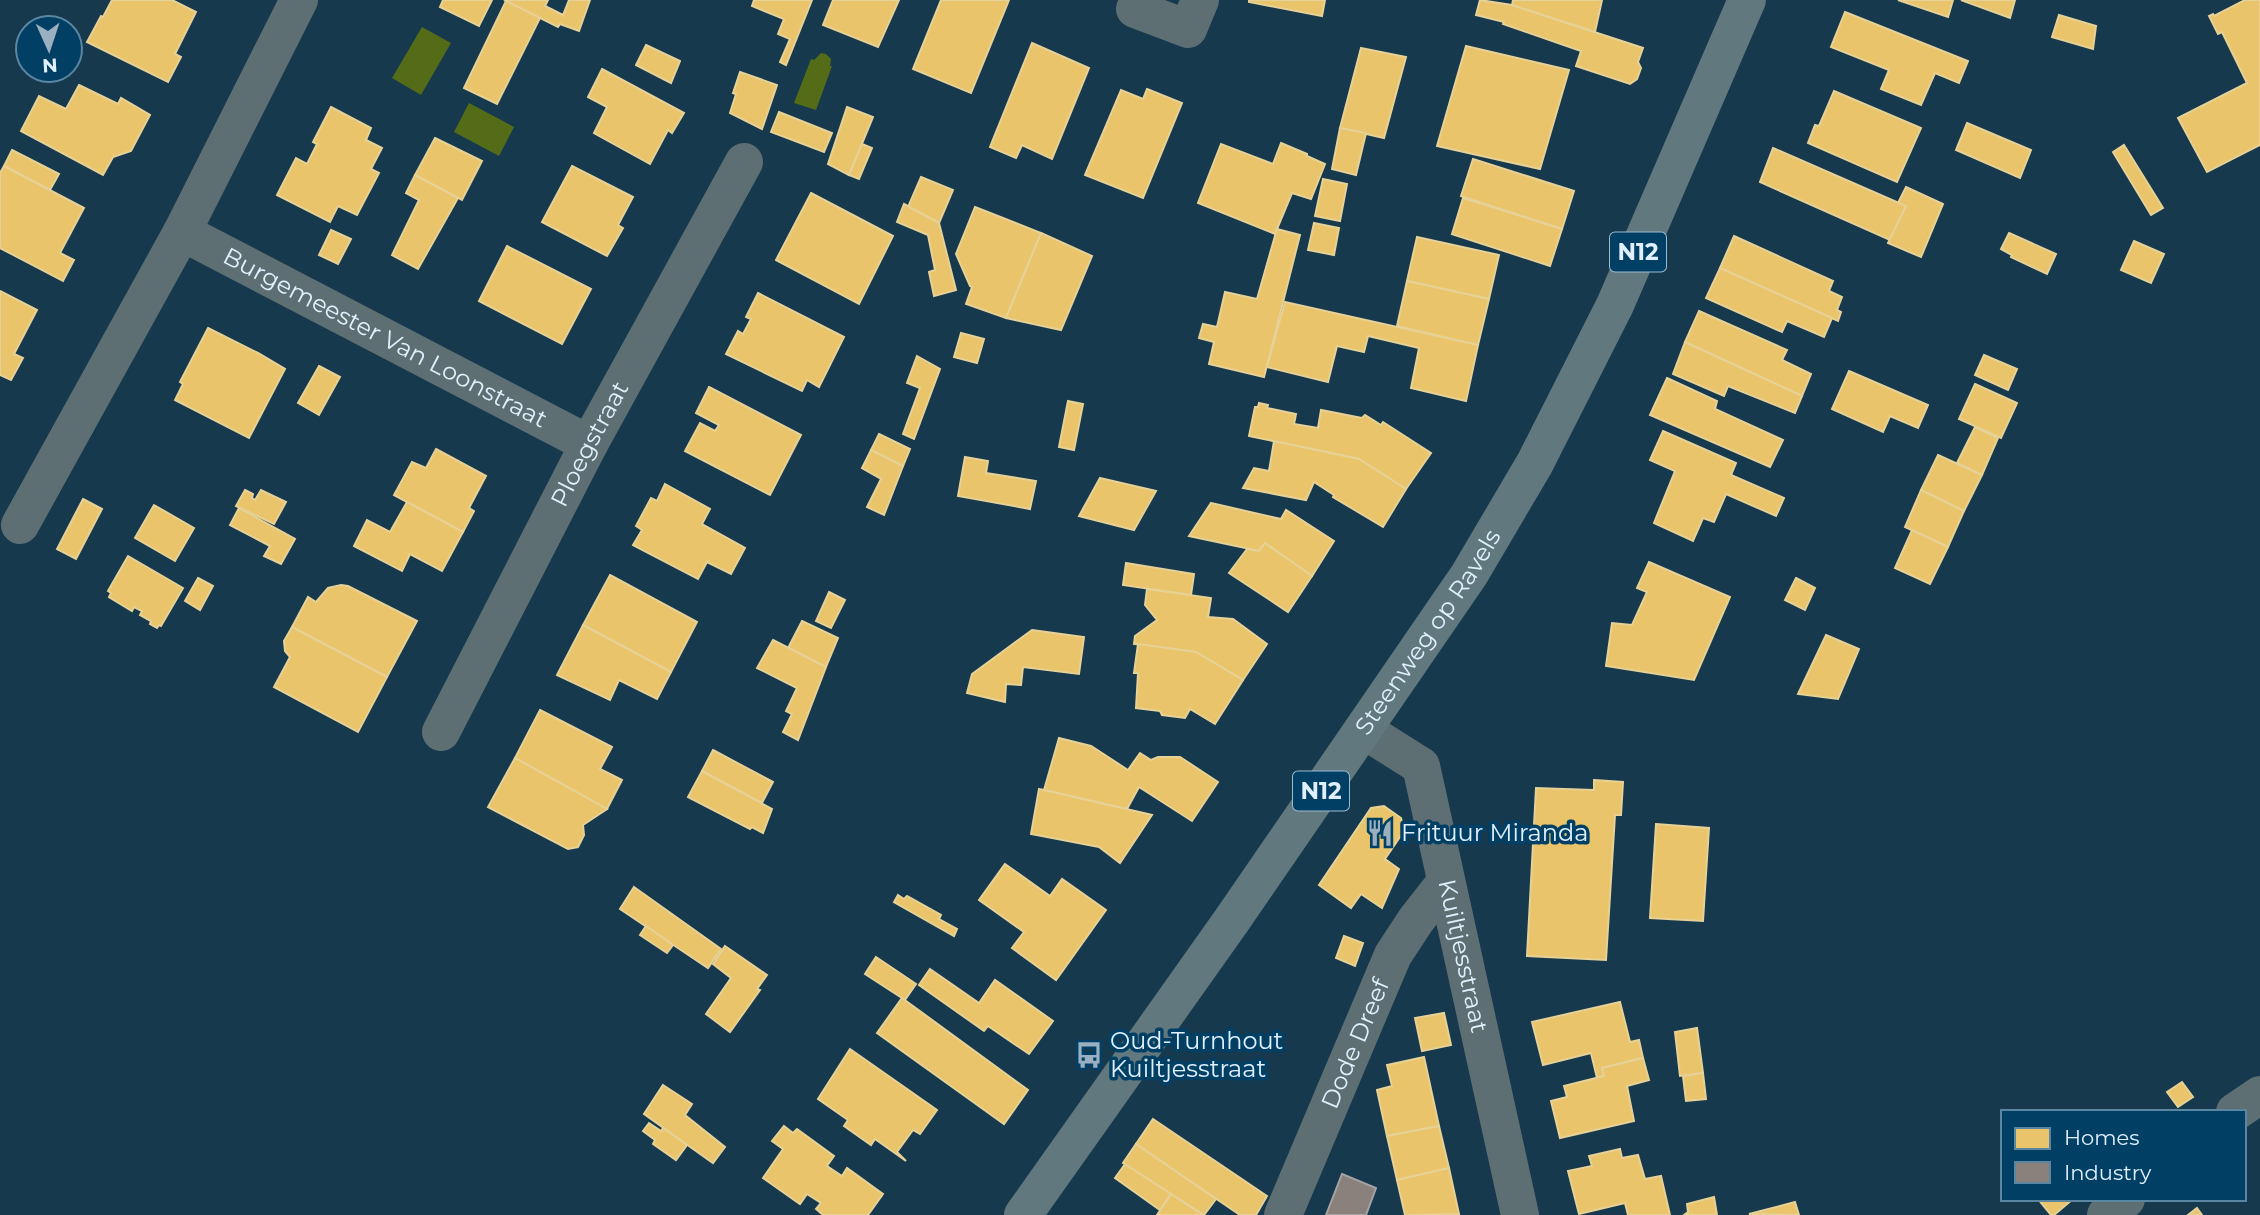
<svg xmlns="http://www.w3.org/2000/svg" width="2260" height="1215" viewBox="0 0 2260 1215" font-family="Montserrat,sans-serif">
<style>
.water{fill:#546c17}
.homes{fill:#e9c46a;stroke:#e6d196;stroke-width:2}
.industry{fill:#8a817c;stroke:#a4a2a3;stroke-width:2}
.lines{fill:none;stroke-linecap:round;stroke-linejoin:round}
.minor{stroke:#5d6f73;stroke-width:38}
.major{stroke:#61787e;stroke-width:38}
.labels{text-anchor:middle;stroke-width:7;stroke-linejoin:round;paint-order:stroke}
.shield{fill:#013f65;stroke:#9dbbd0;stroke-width:2}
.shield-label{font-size:23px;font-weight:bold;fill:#e0f0fe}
.street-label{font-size:24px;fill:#e0f0fe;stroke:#013f65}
.poi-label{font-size:24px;fill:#e0f0fe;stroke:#013f65;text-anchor:start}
</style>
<rect width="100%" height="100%" fill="#17394e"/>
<g class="water">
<polygon points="422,27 451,43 421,95 392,78"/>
<polygon points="821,53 826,54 831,59 830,66 832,66 816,110 794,103 811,59 814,60"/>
<polygon points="469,103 514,127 499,156 454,132"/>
</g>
<g class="homes">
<polygon points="112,0 172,0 196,12 175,54 181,57 168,82 87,42 101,16 103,17"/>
<polygon points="443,0 492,0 479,26 440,7"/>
<polygon points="504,0 548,0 545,6 563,15 569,0 590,0 579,31 560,24 558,27"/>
<polygon points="754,0 812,0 786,65 780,62 790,39 778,34 784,19 752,6"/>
<polygon points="833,0 899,0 878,47 823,25"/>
<polygon points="941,0 1009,0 971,93 913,69"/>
<polygon points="1249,0 1325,0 1322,16 1249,2"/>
<polygon points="1480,0 1512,5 1643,48 1638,62 1641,68 1637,79 1630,84 1576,66 1581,51 1503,24 1504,22 1476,15"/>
<polygon points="1513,0 1602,0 1595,32 1512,5"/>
<polygon points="1898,0 1953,0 1948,17"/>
<polygon points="1961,0 2015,0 2010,18"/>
<polygon points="2245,0 2260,0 2260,145 2207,172 2178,118 2247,83 2222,32 2218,34 2209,16 2213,14 2214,16"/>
<polygon points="506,1 540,18 497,104 464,88"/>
<polygon points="1845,12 1968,61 1959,83 1935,73 1921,105 1881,89 1889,70 1831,47"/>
<polygon points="2059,15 2096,26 2093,49 2052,37"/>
<polygon points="1032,43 1089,68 1052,159 1022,145 1016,158 990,147"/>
<polygon points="646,45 680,61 671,83 636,65"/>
<polygon points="1466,46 1569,70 1540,169 1437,146"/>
<polygon points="1361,48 1406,57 1384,138 1340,128"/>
<polygon points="602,69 684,113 672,133 668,130 650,164 594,133 607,107 588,97"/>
<polygon points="740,72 777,85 762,129 730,113 736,94 733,93"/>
<polygon points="79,85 118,104 121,98 150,115 131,151 113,157 103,175 21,131 39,96 66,109"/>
<polygon points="1147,89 1182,103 1143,198 1085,175 1121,90 1143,99"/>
<polygon points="1834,91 1921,128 1897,182 1808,143 1815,125 1819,126"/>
<polygon points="331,107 371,128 366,140 382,148 371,169 379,173 357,215 338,206 330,222 277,195 296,158 307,164 317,144 313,142"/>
<polygon points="847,107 873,117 849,175 828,164"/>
<polygon points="779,112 832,133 824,152 771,132"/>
<polygon points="1967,123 2031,150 2020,178 1956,150"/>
<polygon points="1340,128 1366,133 1356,175 1332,169"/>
<polygon points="435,138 482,161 462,200 415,175"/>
<polygon points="1281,143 1307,154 1307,156 1325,164 1311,199 1292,193 1275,234 1198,203 1221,144 1273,164"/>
<polygon points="862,144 872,148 859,179 849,175"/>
<polygon points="2124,145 2163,208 2151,215 2113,152"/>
<polygon points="1773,148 1906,206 1890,240 1760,182"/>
<polygon points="12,150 59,174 50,190 4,166"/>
<polygon points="1473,159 1574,191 1562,229 1461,196"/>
<polygon points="4,166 84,208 60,253 74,260 63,281 0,248 0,173"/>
<polygon points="572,166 633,197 618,225 623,228 607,256 542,222"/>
<polygon points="415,175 458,198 418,269 392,255 419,200 406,193"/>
<polygon points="921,177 953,190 939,223 908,207"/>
<polygon points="1323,179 1347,184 1340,221 1315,216"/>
<polygon points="1906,187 1943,204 1921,257 1888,243 1906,206 1898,203"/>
<polygon points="811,193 893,236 859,304 776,260"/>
<polygon points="1463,198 1562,229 1550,266 1452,234"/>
<polygon points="904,204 939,223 956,290 934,296 929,272 935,270 928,235 897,222"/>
<polygon points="975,207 1041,233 1006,318 966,304 972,287 970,286 956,254"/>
<polygon points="1314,223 1339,228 1334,255 1308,250"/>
<polygon points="1277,229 1300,235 1264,377 1209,364 1214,342 1199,338 1203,324 1217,327 1225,292 1257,299"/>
<polygon points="331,230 351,239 338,264 319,255"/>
<polygon points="1041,233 1092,256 1061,330 1006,318"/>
<polygon points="2009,233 2056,254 2047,274 2011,257 2012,255 2001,249"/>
<polygon points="1734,236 1833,281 1829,291 1842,297 1837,310 1841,312 1838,321 1720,268"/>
<polygon points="1417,237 1499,255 1489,299 1407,281"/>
<polygon points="2134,241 2164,254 2151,283 2121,270"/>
<polygon points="507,246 591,289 562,344 479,301"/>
<polygon points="1720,268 1832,318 1824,337 1787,321 1782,332 1706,298"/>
<polygon points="1407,281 1489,299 1478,345 1397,326"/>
<polygon points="0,291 37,310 14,354 23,358 11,380 0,375"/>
<polygon points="758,293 844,337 819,387 807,380 802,391 726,354 738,331 743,334 751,319 746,317"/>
<polygon points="1285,302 1478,345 1466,401 1411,388 1419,348 1368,336 1364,352 1337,346 1328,382 1267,367"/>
<polygon points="1699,311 1787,350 1782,360 1811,374 1802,396 1685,342"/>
<polygon points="208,328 258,353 285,369 249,438 175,400 183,384 180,382"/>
<polygon points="961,333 984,339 977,363 954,357"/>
<polygon points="1685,342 1802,396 1795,413 1728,386 1724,396 1673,374"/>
<polygon points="1984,355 2017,369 2008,390 1975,375"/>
<polygon points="917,356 940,369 914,439 903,434 920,388 907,383"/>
<polygon points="319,366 340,377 319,415 298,403"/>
<polygon points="1849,371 1928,405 1918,428 1890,416 1883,432 1832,409"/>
<polygon points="1667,378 1717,401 1715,409 1783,440 1770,467 1650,415"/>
<polygon points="1975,384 2017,403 2001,438 1959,419"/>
<polygon points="709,387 801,435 770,495 685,451 700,423 715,431 719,425 696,413"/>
<polygon points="1068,401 1083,404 1074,450 1059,447"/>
<polygon points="1259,403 1268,405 1267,408 1296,414 1294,424 1318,428 1321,410 1362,418 1365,415 1381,425 1383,422 1431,453 1406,489 1359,459 1249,436 1255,407 1258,407"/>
<polygon points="1975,427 1998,438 1982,475 1957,463"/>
<polygon points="1663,431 1736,463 1731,475 1784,498 1776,516 1726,494 1714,522 1703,518 1693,541 1654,523 1675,471 1650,460"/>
<polygon points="879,434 910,449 903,466 871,450"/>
<polygon points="1274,441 1359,459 1406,489 1383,527 1333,497 1334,495 1314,482 1306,500 1243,488 1254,468 1269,471"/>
<polygon points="436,449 486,476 469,508 474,511 463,532 394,495 412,462 426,468"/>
<polygon points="871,450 903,466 884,515 867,507 881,479 862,468"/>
<polygon points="1938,455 1982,475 1964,511 1921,490"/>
<polygon points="965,457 988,461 986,473 1036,481 1030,509 958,496"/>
<polygon points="1100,478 1156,491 1134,530 1079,516"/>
<polygon points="665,484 710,509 702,524 745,548 731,574 707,562 698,579 633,545 642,530 636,526 651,498 657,501"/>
<polygon points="245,490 253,494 252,498 255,500 261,490 286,502 274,524 236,506"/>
<polygon points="1921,490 1964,511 1948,547 1905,527"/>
<polygon points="83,499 102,509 76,559 57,549"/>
<polygon points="407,502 463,532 442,571 410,554 402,571 354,546 367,520 390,532"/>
<polygon points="1211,503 1281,519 1286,510 1334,541 1312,576 1265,543 1259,551 1189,536"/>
<polygon points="154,505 194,528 175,561 135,538"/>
<polygon points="239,508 295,539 281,564 264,556 270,546 230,525"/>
<polygon points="1912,530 1948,547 1930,584 1895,568"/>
<polygon points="1265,543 1312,576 1288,612 1229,573 1247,549 1259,551"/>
<polygon points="128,556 183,588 161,626 159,625 157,628 150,624 151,621 140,615 142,611 134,607 132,611 109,597 111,593 108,591"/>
<polygon points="1649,562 1730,597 1694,680 1606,666 1612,623 1632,625 1647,592 1637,588"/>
<polygon points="1126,563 1194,574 1191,595 1123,585"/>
<polygon points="610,575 697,622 671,672 583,625"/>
<polygon points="198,578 213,586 200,610 185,601"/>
<polygon points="1796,578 1815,588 1805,610 1785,600"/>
<polygon points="341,585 348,586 417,621 387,677 292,627 308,597 316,602 328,588"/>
<polygon points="1147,589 1211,598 1208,617 1233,619 1267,644 1243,680 1196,652 1134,644 1135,636 1157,620 1145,605"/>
<polygon points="829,592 845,600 831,628 816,621"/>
<polygon points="802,621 838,638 826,667 788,648"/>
<polygon points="583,625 671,672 657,699 619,680 610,700 557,675"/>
<polygon points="292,627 387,677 358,732 274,687 290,657 285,651 284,641"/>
<polygon points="1032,630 1084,637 1079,674 1023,667 1021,685 1006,684 1005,702 967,693 972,674"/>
<polygon points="1826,635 1859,649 1838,699 1798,694"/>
<polygon points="773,640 826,667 798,740 783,732 792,714 786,711 797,688 757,668"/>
<polygon points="1138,644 1196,652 1243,680 1215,724 1190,709 1185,718 1162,715 1160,711 1136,708 1138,673 1134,673"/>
<polygon points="540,710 612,747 600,769 622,780 607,809 515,758"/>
<polygon points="1059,738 1091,746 1128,770 1140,753 1151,760 1158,757 1180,757 1218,782 1192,821 1139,787 1127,809 1044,790"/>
<polygon points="713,750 773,782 762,803 702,771"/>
<polygon points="515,758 607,809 583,825 584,835 578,847 568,849 488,807"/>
<polygon points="702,771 772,809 763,833 752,827 750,829 688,797"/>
<polygon points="1594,780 1623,782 1621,815 1615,815 1606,960 1527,956 1536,788 1594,790"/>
<polygon points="1039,789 1044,790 1152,815 1120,863 1099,847 1031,834"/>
<polygon points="1384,806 1401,818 1404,831 1385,859 1399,869 1382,908 1361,894 1351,908 1319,885 1371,808"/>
<polygon points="1656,824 1709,828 1703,921 1650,918"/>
<polygon points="1005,864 1050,896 1062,879 1106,910 1056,980 1012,948 1024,932 979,900"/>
<polygon points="634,887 721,949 708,968 620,909"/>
<polygon points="898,895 904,899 907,896 941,915 939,919 957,929 954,936 894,902"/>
<polygon points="646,926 673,945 667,953 640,935"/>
<polygon points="1344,936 1363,943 1355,966 1336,958"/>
<polygon points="725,946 767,975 757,989 760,990 730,1032 706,1014 731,978 713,964"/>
<polygon points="876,957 916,984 905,1000 865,974"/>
<polygon points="930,969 979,1003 995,980 1053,1021 1029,1054 988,1026 984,1031 919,985"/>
<polygon points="902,998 1028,1090 1004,1124 877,1033"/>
<polygon points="1620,1002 1630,1042 1639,1040 1643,1058 1602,1068 1604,1076 1597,1078 1591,1053 1543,1065 1532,1022"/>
<polygon points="1444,1013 1451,1045 1422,1051 1415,1018"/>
<polygon points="1697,1028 1703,1073 1680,1076 1675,1032"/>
<polygon points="850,1049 937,1110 920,1134 913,1130 897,1152 906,1161 875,1139 871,1145 844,1126 848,1120 818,1099"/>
<polygon points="1424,1057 1439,1126 1387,1136 1377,1090 1392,1086 1387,1065"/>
<polygon points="1643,1058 1649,1080 1627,1086 1634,1121 1560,1138 1551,1101 1567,1097 1564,1086 1604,1076 1602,1068"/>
<polygon points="1703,1073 1706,1099 1686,1101 1683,1076"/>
<polygon points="2182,1082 2193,1097 2178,1107 2167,1092"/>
<polygon points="663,1085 692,1104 685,1115 725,1147 713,1163 644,1114"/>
<polygon points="1153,1119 1267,1196 1256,1215 1240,1215 1136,1144"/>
<polygon points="649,1123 661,1131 663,1128 687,1145 676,1160 653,1144 655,1140 643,1131"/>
<polygon points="784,1126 793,1133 797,1129 834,1156 827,1166 842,1176 847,1168 883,1194 868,1215 823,1215 816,1209 821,1203 807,1194 800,1204 763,1178 783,1149 772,1141"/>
<polygon points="1439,1126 1449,1168 1397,1180 1387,1136"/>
<polygon points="1136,1144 1216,1199 1204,1215 1123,1163"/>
<polygon points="1620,1149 1622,1158 1638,1155 1645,1179 1661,1176 1670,1215 1628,1215 1625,1203 1579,1214 1568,1171 1592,1166 1589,1156"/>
<polygon points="1125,1164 1171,1194 1160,1210 1115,1178"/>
<polygon points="1449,1168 1459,1214 1405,1215 1397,1180"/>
<polygon points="1171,1194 1203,1215 1157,1215"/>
<polygon points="1714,1197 1717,1215 1684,1215 1688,1212 1687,1204"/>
<polygon points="2038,1199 2073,1199 2054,1215 2051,1215"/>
<polygon points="1795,1202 1799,1215 1749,1214"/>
<polygon points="2197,1208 2202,1215 2188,1215"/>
</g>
<polygon class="industry" points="1342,1174 1376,1188 1366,1215 1326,1215"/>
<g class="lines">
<g class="minor">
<polyline points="1140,0 1135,9 1188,29 1200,0"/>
<path id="s1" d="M182,232L589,444"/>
<polyline points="20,525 182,232 299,0"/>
<path id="s2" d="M1364,730L1421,766L1520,1215"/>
<path id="s3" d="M441,732L589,444L744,162"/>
<polyline points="2235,1112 2260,1095"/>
<path id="s4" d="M1283,1215L1393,955L1416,920L1445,883"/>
<polyline points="2106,1215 2126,1199"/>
</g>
<path class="major" id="s5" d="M1023,1215L1232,920L1469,575L1535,463L1615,305L1747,0"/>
</g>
<defs>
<symbol id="restaurant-bare" viewBox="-9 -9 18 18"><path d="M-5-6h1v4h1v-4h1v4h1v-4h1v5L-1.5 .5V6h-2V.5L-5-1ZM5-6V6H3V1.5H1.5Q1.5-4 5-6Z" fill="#9ab0c0" stroke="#013f65" stroke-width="2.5" paint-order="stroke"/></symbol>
<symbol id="bus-bare" viewBox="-9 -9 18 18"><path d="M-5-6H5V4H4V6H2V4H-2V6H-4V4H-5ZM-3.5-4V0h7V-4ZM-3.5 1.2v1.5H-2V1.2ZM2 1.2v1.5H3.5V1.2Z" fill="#9ab0c0" stroke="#013f65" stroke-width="2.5" paint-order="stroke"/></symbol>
</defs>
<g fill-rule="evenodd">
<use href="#restaurant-bare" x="1361" y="814" width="38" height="38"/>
<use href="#bus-bare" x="1070" y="1036" width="38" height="38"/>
</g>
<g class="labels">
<g class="shield">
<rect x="1610" y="232.5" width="56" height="39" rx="5"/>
<rect x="1293" y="771.5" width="56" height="39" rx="5"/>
</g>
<g class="shield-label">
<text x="1638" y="260">N12</text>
<text x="1321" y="799">N12</text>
</g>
<g class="street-label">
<text dy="8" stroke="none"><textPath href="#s1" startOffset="229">Burgemeester Van Loonstraat</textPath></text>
<text dy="8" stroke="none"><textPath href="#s3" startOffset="324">Ploegstraat</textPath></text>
<text dy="8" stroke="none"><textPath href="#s5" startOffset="710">Steenweg op Ravels</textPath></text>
<text dy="8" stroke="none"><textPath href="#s2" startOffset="262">Kuiltjesstraat</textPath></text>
<text dy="8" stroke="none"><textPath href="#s4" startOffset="186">Dode Dreef</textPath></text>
</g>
<g class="poi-label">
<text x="1401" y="841">Frituur Miranda</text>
<text x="1110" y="1049">Oud-Turnhout<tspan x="1110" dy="28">Kuiltjesstraat</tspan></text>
</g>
</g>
<rect x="2001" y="1110" width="245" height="91" fill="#013f65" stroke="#5a86a2" stroke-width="2"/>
<rect x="2015" y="1128" width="35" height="21" fill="#e9c46a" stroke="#5a86a2" stroke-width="2"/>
<text x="2064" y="1145" font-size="21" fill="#e0f0fe">Homes</text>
<rect x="2015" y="1162" width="35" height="21" fill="#8a817c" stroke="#5a86a2" stroke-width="2"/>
<text x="2064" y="1180" font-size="21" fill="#e0f0fe">Industry</text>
<g transform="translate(49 49) rotate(177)"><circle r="33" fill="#013f65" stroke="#5a86a2" stroke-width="2"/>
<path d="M0-5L12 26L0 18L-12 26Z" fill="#9ab0c0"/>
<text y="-10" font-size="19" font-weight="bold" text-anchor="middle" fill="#e0f0fe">N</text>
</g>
</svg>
